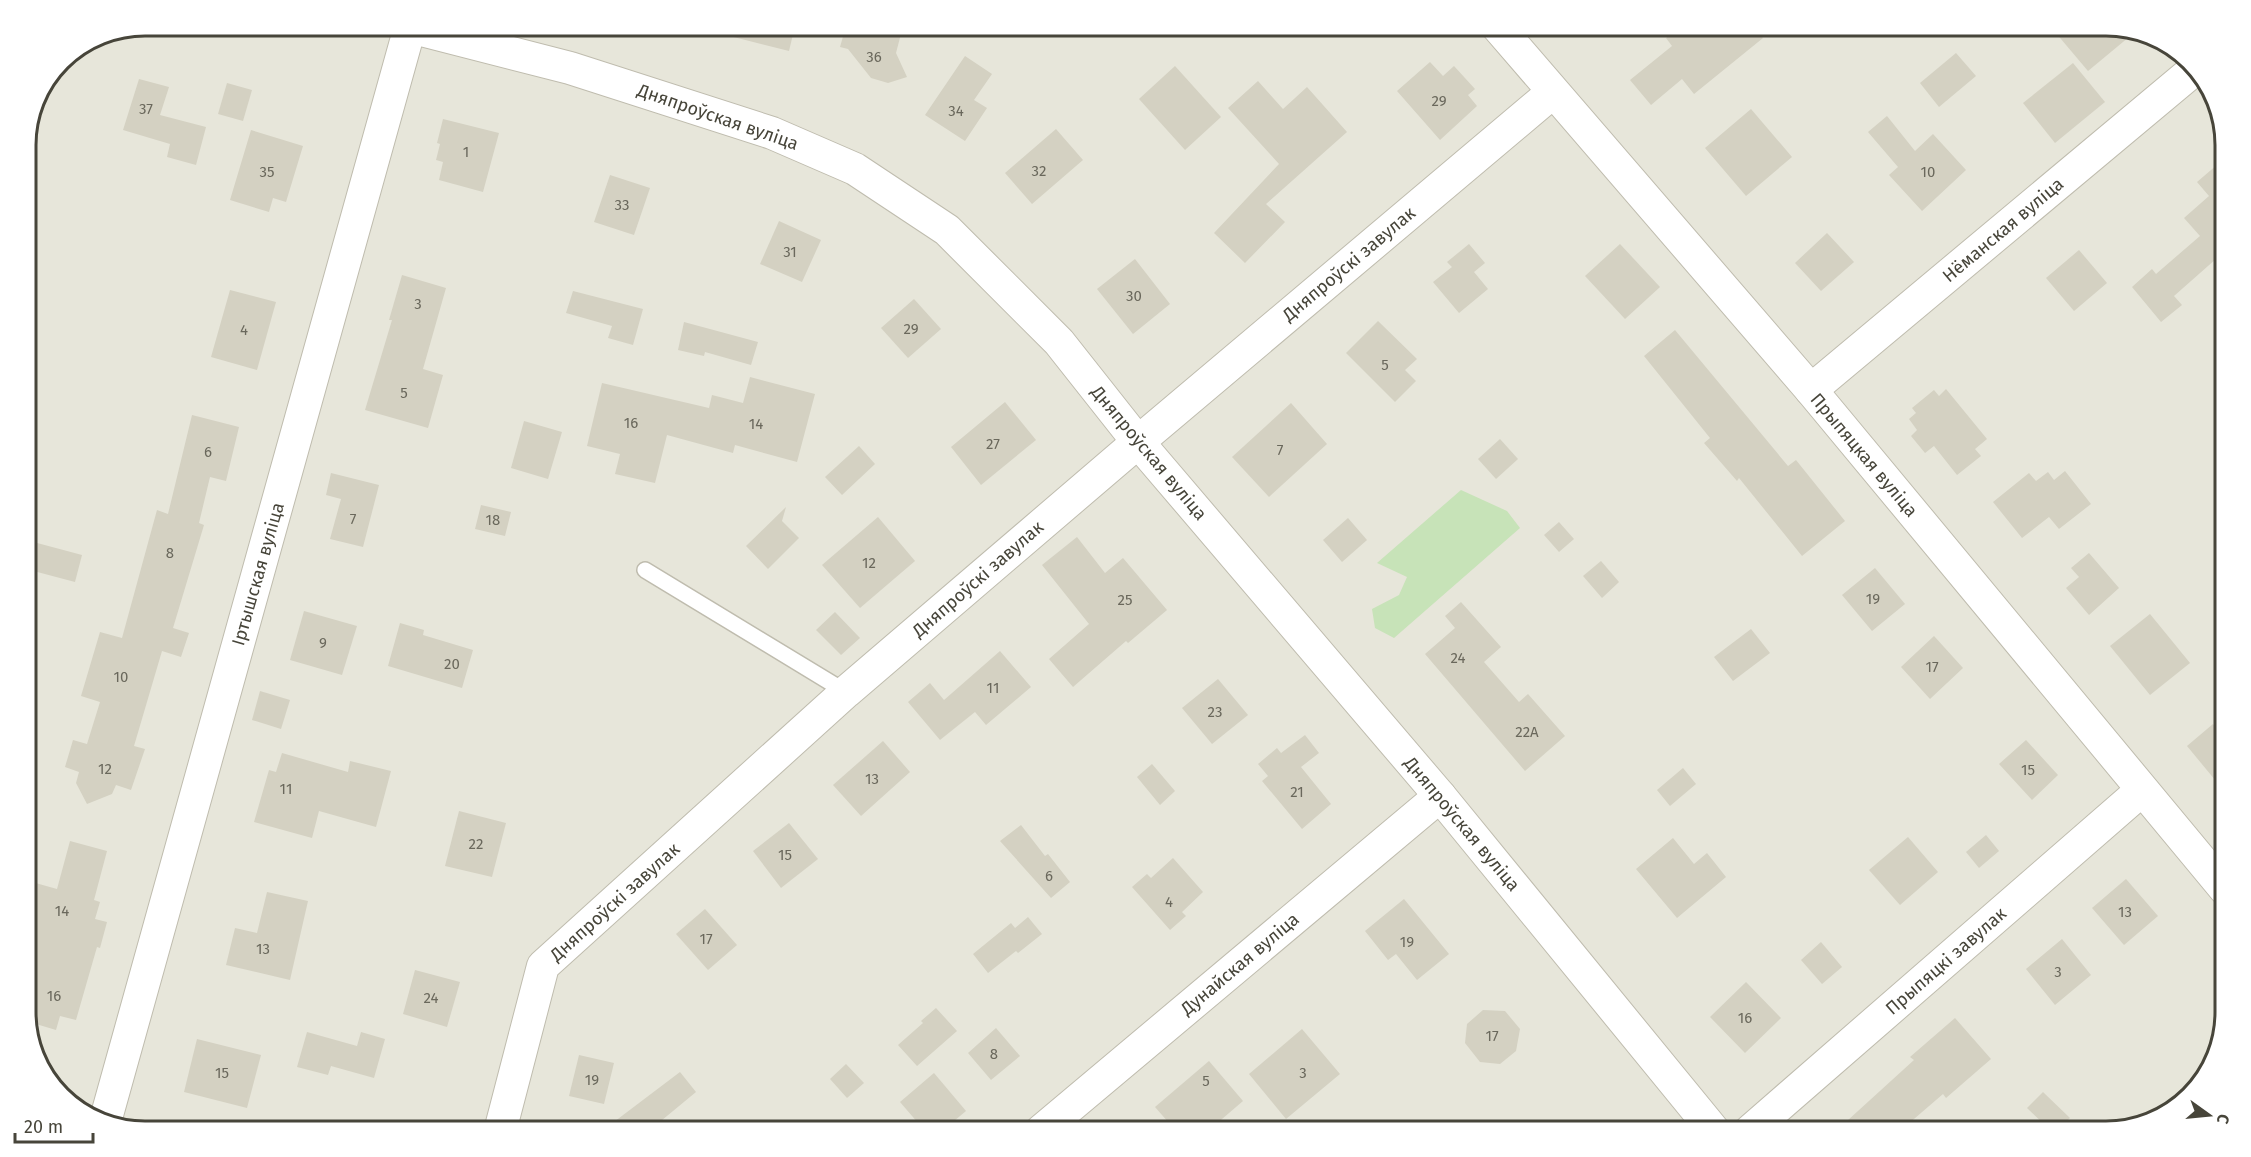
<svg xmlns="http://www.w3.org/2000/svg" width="2251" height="1157" viewBox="0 0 2251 1157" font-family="'Fira Sans',sans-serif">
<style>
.residential{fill:#e7e6da}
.green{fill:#c7e3b8}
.building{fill:#d4d1c2}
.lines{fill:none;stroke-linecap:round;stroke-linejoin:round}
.service-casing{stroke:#bfbcae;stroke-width:18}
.minor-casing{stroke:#bfbcae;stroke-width:34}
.service{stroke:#fff;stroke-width:15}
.minor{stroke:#fff;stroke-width:32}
.labels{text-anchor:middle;stroke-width:4.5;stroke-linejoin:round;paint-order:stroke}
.number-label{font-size:15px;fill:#6a685c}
.street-label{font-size:18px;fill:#47453a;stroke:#fff}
.rim{fill:none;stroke:#47453a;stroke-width:3}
</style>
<rect width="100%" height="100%" fill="#f4f3eb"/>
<polygon class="residential" points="145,26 2106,26 2159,38 2206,79 2225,137 2225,1012 2213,1065 2172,1112 2107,1131 145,1131 92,1119 45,1078 26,1021 26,137 35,99 61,60 99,34"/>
<polygon class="green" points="1461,490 1507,511 1520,528 1394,638 1375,628 1372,609 1399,595 1407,577 1377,563"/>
<g class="building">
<polygon points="719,26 795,26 789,51 718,33"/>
<polygon points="846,26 903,26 896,53 907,77 888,83 871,78 848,49 840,47"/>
<polygon points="1681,26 1706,26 1715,37 1729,26 1753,26 1763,38 1694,94 1682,79 1651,105 1630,80 1672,46 1666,38"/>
<polygon points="2050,26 2106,26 2135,32 2088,71"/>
<polygon points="1956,53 1976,76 1939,107 1920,83"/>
<polygon points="965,56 992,74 974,100 987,108 965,141 925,115"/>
<polygon points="1430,62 1443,76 1454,66 1475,89 1468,95 1477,106 1440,140 1397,91"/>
<polygon points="2073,63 2105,102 2055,143 2023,103"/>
<polygon points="1175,66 1221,117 1185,150 1139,99"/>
<polygon points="139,79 169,87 160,115 206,127 196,165 167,157 170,144 123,130"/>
<polygon points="1258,81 1283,109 1307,87 1347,132 1266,204 1285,222 1245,263 1214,233 1279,164 1228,108"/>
<polygon points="227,83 252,90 243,121 218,114"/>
<polygon points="1751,109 1792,157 1746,196 1705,148"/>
<polygon points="1887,116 1915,151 1933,134 1966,170 1922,211 1889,175 1898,167 1868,132"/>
<polygon points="443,119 499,133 483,192 439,180 443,162 436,160 440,144 437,143"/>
<polygon points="1056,129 1083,160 1032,204 1005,173"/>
<polygon points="251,130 303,146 286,202 273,198 269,212 230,200"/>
<polygon points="2225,158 2225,251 2174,296 2182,305 2161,322 2132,287 2152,269 2156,274 2200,236 2184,218 2209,196 2197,182"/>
<polygon points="610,175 650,188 634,235 594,222"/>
<polygon points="779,221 821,240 802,282 760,264"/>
<polygon points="1827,233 1854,262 1821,291 1795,263"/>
<polygon points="1469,244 1485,263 1474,272 1488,289 1459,313 1433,282 1452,267 1447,262"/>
<polygon points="1620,244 1660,287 1625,319 1585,276"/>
<polygon points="2079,250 2107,283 2074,311 2046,278"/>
<polygon points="1135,259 1170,304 1133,334 1097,289"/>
<polygon points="402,275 446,288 423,369 443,375 428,428 365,410 392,320 389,320"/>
<polygon points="230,290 276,302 257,370 211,357"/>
<polygon points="573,291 643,309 633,345 608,338 612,326 566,313"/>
<polygon points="914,299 941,329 908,358 881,328"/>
<polygon points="1378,321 1417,359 1405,370 1416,381 1395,402 1346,353"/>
<polygon points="684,322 758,342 751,365 705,352 704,356 678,350"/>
<polygon points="1675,330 1788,466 1796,460 1845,521 1802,556 1739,478 1737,481 1704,443 1710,438 1644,356"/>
<polygon points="750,377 815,394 797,462 735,445 733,453 667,435 655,483 615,474 620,454 587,446 602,383 709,408 712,395 743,403"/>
<polygon points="1946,389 1987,439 1975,449 1981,456 1957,475 1934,446 1925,453 1911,436 1917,430 1909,419 1916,413 1912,408 1934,390 1939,396"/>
<polygon points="1005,402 1036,440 981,485 951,447"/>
<polygon points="1291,403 1327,444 1269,497 1232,457"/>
<polygon points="192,415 239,427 226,481 210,477 199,523 204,525 173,628 189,633 181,657 162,651 134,746 145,749 131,790 116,785 112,794 87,804 76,783 79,772 65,767 73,740 87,744 100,702 81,696 100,632 122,638 157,510 168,514"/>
<polygon points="524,421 562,432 548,479 511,468"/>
<polygon points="1500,439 1518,459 1496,479 1478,459"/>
<polygon points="859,446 875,464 842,495 825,477"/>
<polygon points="2065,471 2091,504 2059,529 2049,517 2022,538 1993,502 2029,473 2036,481 2048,472 2054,480"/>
<polygon points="331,473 379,485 363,547 330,539 341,499 326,495"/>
<polygon points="481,505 511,512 505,536 475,529"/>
<polygon points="786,507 782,521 799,538 768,569 746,546"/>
<polygon points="878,517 915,561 860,608 822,565"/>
<polygon points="1348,518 1367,540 1342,562 1323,540"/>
<polygon points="1559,522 1574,539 1559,552 1544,535"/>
<polygon points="1077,537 1105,573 1123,558 1167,610 1128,643 1126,641 1073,687 1049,659 1089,624 1042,565"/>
<polygon points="26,540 82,555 75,582 26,569"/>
<polygon points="2089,553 2119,588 2089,615 2066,588 2079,577 2071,568"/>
<polygon points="1601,561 1619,582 1602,598 1583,576"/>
<polygon points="1875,568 1905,604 1872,631 1842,595"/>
<polygon points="1461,602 1501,647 1484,662 1519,702 1528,694 1565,736 1525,771 1425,654 1455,628 1445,616"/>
<polygon points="304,611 357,626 342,675 290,660"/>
<polygon points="835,612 860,638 841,655 816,630"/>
<polygon points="2150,614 2190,663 2150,695 2110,646"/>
<polygon points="400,623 424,630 423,635 473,650 462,688 388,666"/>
<polygon points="1751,629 1770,653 1733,681 1714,657"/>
<polygon points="1934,636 1963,668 1930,699 1901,667"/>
<polygon points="1000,651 1031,687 986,725 975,712 940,740 908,702 930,683 944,700"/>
<polygon points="1218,679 1248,715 1212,744 1182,708"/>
<polygon points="260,691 290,700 281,729 252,720"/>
<polygon points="2213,724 2225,740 2225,792 2187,746"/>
<polygon points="1305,735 1319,753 1301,767 1331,804 1302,829 1262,781 1268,776 1258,764 1277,748 1281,753"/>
<polygon points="2026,740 2058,775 2032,800 1999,764"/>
<polygon points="883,741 910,772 861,816 833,785"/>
<polygon points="282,753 348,772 350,761 391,771 376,827 319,811 312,838 254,822 269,770 276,772"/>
<polygon points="1152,764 1175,791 1160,805 1137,777"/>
<polygon points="1683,768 1696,784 1670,806 1657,790"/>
<polygon points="459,811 506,823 492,877 445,866"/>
<polygon points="789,823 818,859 781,888 753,851"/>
<polygon points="1021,825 1045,856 1048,854 1070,882 1051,898 1000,841"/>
<polygon points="1986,835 1999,851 1979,868 1966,852"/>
<polygon points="1908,837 1938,872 1900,905 1869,870"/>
<polygon points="1673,838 1694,864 1707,853 1726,877 1677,918 1636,869"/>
<polygon points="70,841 107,851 94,900 100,902 95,919 107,922 100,948 97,947 76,1020 60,1016 56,1030 26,1021 26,904 32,882 57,889"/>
<polygon points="1173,858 1203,892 1182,912 1186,916 1170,930 1132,887 1147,874 1151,878"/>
<polygon points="2126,879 2158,916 2124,945 2092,908"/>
<polygon points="267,892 308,901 290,980 226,965 235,928 257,933"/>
<polygon points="1404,899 1449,954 1417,980 1396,954 1388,960 1365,931"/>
<polygon points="705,909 737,945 708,970 676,934"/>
<polygon points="1028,917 1042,934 1018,953 1016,951 988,973 973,954 1011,923 1015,928"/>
<polygon points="2062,939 2091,975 2055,1005 2026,969"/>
<polygon points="1821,942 1842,967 1822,984 1801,960"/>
<polygon points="415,970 460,982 447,1027 403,1014"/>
<polygon points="1746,982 1781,1018 1745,1053 1710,1017"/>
<polygon points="936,1008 957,1031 917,1066 898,1045 923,1023 921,1021"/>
<polygon points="1483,1010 1505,1011 1520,1029 1516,1051 1500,1064 1480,1062 1465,1043 1467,1024"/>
<polygon points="1955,1018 1991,1059 1946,1098 1943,1094 1900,1131 1836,1131 1914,1060 1910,1057"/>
<polygon points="996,1028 1020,1056 991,1080 968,1053"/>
<polygon points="1302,1029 1340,1074 1286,1119 1249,1074"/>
<polygon points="307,1032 357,1046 361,1032 385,1039 374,1078 331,1066 328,1075 297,1067"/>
<polygon points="197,1039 261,1055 247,1108 184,1092"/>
<polygon points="579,1055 614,1063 604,1104 569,1096"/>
<polygon points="1209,1061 1243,1101 1208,1131 1176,1131 1155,1107"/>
<polygon points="846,1064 864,1083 847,1098 830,1079"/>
<polygon points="680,1072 696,1092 650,1130 651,1131 602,1131"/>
<polygon points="934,1073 966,1111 942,1131 925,1131 900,1102"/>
<polygon points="2043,1092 2070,1118 2057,1131 2051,1131 2027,1108"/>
</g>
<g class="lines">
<defs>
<polyline id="service" points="645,570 846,692"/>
<g id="minor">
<polyline points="406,26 570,68 772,133 855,169 947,230 1059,342 1138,442 1440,796 1714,1131"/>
<polyline points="1497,26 1811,390 2225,889"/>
<polyline points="1811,390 2195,69"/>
<polyline points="105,1122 410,27"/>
<polyline points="500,1131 543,966 846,692 1138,442 1553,92"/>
<polyline points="1041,1131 1440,796"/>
<polyline points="1750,1131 2142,790"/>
</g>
</defs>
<use href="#service" class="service-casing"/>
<use href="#minor" class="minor-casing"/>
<use href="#service" class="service"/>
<use href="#minor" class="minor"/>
</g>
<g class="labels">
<g class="number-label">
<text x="874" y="62">36</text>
<text x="1439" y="106">29</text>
<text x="146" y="114">37</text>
<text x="956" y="116">34</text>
<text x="466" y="157">1</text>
<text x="1039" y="176">32</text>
<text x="267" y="177">35</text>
<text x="1928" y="177">10</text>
<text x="622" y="210">33</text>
<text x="790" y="257">31</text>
<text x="1134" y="301">30</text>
<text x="418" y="309">3</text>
<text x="911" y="334">29</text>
<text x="244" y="335">4</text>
<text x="1385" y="370">5</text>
<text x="404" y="398">5</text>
<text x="631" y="428">16</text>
<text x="756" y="429">14</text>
<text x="993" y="449">27</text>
<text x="1280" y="455">7</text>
<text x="208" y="457">6</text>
<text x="353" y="524">7</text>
<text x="493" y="525">18</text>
<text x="170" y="558">8</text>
<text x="869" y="568">12</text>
<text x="1873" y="604">19</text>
<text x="1125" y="605">25</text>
<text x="323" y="648">9</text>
<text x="1458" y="663">24</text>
<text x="452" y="669">20</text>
<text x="1932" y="672">17</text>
<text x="121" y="682">10</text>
<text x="993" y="693">11</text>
<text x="1215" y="717">23</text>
<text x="1527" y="737">22А</text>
<text x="105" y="774">12</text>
<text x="2028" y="775">15</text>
<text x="872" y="784">13</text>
<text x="286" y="794">11</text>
<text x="1297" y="797">21</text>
<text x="476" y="849">22</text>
<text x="785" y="860">15</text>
<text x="1049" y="881">6</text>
<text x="1169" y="907">4</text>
<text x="62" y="916">14</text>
<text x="2125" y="917">13</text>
<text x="706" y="944">17</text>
<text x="1407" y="947">19</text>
<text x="263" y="954">13</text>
<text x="2058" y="977">3</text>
<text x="54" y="1001">16</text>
<text x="431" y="1003">24</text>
<text x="1745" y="1023">16</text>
<text x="1492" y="1041">17</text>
<text x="994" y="1059">8</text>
<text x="222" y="1078">15</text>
<text x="1303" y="1078">3</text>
<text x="592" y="1085">19</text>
<text x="1206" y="1086">5</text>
</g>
<g class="street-label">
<text transform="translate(718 117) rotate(19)" y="6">Дняпроўская вуліца</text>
<text transform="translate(2003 230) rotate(-40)" y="6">Нёманская вуліца</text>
<text transform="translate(1349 264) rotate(-40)" y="6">Дняпроўскі завулак</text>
<text transform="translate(1149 453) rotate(50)" y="6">Дняпроўская вуліца</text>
<text transform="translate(1864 455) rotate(50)" y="6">Прыпяцкая вуліца</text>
<text transform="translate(258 574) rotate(-74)" y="6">Іртышская вуліца</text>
<text transform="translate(978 579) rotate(-41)" y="6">Дняпроўскі завулак</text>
<text transform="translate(1462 824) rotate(50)" y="6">Дняпроўская вуліца</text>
<text transform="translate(615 902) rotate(-42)" y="6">Дняпроўскі завулак</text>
<text transform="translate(1946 961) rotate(-41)" y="6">Прыпяцкі завулак</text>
<text transform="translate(1240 964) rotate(-40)" y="6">Дунайская вуліца</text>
</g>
</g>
<path d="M0 0H2251V1157H0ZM145 36H2106A109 109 0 0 1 2215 145V1012A109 109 0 0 1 2106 1121H145A109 109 0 0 1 36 1012V145A109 109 0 0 1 145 36Z" fill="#fff" fill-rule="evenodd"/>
<path class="rim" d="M145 36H2106A109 109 0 0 1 2215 145V1012A109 109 0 0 1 2106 1121H145A109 109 0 0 1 36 1012V145A109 109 0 0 1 145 36Z"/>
<g transform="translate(2209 1115) rotate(105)" stroke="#ffffff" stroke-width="4.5" paint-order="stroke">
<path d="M0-4.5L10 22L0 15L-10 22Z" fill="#47453a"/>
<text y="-9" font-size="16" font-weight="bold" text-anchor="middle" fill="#47453a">С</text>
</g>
<path d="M15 1133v9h78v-9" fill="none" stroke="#47453a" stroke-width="3"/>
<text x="24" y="1133" font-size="18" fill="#47453a" stroke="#ffffff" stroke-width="4.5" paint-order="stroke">20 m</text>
</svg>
